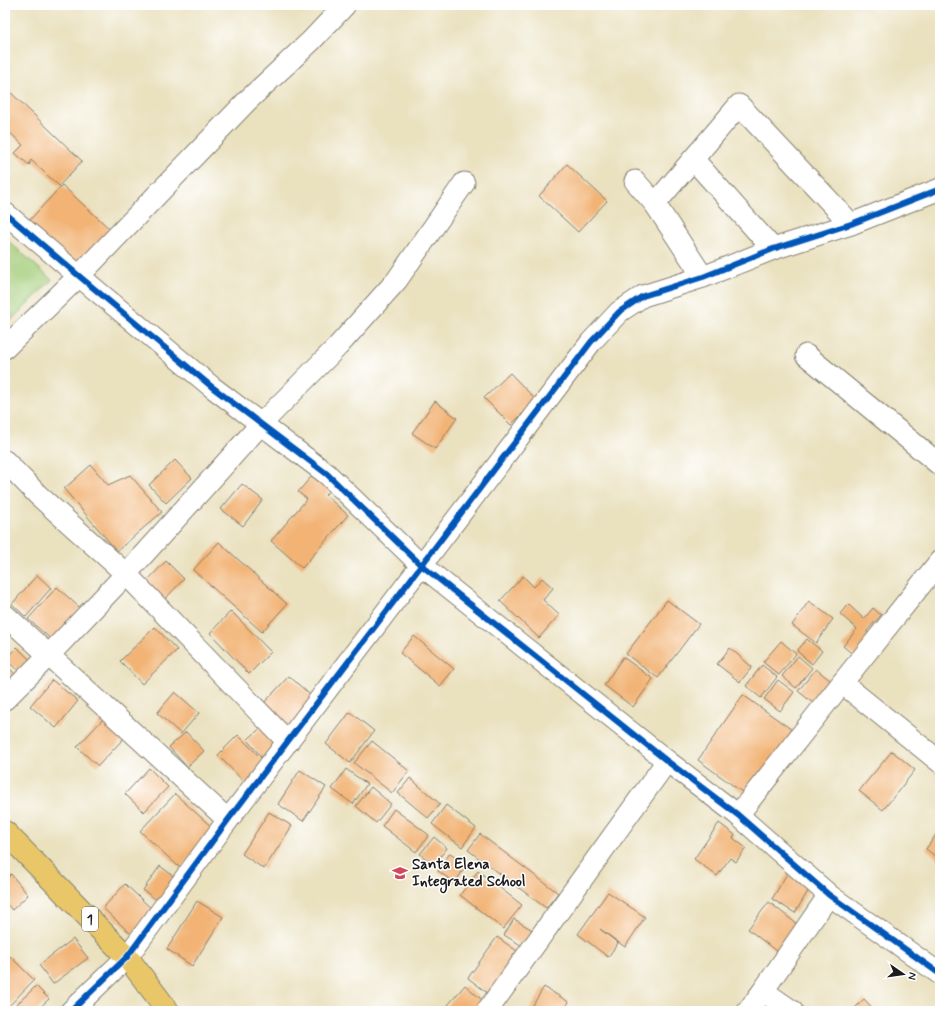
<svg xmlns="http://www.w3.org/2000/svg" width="945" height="1016" viewBox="0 0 945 1016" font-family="Mynerve,sans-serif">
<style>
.green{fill:#a3cc78;stroke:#60744a}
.building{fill:#f2b375}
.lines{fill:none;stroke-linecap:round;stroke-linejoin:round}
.minor-casing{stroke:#837e6e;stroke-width:23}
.trunk-casing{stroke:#837e6e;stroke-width:24}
.minor{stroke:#fff;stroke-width:21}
.trunk{stroke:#e9c769;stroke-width:22}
.cycleway-casing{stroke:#fff;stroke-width:8}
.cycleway{stroke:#0057b8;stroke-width:6}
.labels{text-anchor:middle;stroke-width:3;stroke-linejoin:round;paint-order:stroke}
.shield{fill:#fff;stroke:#606060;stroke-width:1}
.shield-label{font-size:14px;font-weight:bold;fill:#1c1c1c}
.poi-label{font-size:15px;font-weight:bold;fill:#1c1c1c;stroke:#fff;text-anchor:start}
</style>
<rect width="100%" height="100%" fill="#fff"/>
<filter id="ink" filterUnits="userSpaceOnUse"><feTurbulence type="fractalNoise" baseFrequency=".025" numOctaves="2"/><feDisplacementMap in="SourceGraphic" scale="8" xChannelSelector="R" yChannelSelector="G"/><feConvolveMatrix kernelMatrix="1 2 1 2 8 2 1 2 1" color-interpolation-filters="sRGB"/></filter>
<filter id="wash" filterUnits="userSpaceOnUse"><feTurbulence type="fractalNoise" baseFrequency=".012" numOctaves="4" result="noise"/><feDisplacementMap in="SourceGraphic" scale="16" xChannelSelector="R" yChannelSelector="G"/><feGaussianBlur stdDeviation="0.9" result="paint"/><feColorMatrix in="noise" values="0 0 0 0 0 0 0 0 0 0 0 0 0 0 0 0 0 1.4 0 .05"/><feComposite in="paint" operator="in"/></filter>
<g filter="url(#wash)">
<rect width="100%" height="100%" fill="#eae1bf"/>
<polygon class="green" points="5,238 52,280 5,326"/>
<g id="blocks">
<g class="building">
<polygon points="5,87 82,161 59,186 31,160 29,165 15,153 23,145 5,128"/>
<polygon points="567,164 607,201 578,232 539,196"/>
<polygon points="62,185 112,231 77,269 27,223"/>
<polygon points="510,373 536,400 511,425 484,398"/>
<polygon points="435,401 457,418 435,449 412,433"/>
<polygon points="175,460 192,478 166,503 149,485"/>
<polygon points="91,465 108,485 130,475 162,512 117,551 64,489"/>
<polygon points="316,471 333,486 325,495 348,515 302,568 271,541 307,499 298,492"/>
<polygon points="242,484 263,500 243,526 221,509"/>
<polygon points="219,542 287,604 262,632 193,570"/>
<polygon points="166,561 184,579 163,601 145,583"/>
<polygon points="37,575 51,588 26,617 12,604"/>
<polygon points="523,576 534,587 542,578 553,588 543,600 559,615 539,638 500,601"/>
<polygon points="57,587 80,608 52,640 28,619"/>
<polygon points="667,600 699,624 658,678 626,654"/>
<polygon points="809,601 833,619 816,643 792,625"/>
<polygon points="848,604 864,619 873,608 881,615 867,631 869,641 856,657 843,646 857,629 840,614"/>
<polygon points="231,611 271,652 249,674 210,633"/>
<polygon points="155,627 177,650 142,684 120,661"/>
<polygon points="414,636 454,669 440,686 400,653"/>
<polygon points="807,639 822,651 812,664 797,651"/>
<polygon points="781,641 796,654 779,675 763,662"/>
<polygon points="17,647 32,662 21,673 5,659"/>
<polygon points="730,648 752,667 740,682 717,664"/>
<polygon points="798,656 812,668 796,688 782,676"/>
<polygon points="623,657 653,679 633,707 604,685"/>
<polygon points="5,664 17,676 5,687"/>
<polygon points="762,665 777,677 761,698 746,686"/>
<polygon points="816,669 836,685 818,707 798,691"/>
<polygon points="289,676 317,701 290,731 262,705"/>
<polygon points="52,680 78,701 56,728 30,706"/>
<polygon points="778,680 794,692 780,711 764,699"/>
<polygon points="175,692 199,713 181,734 157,713"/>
<polygon points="743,695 795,732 749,797 698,760"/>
<polygon points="350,712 374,731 350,763 326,744"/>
<polygon points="103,719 124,738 98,766 77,747"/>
<polygon points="264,725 283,747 266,762 247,740"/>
<polygon points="186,732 204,751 187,767 169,747"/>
<polygon points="238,735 266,763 246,784 218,755"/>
<polygon points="372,741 409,771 392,793 354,763"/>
<polygon points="892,751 915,770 883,810 859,791"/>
<polygon points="149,768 168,787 144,812 125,794"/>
<polygon points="346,769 367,784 353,804 332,789"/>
<polygon points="300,770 326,787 303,821 278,804"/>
<polygon points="410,778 440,804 428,818 398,793"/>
<polygon points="371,787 391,804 376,823 356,806"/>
<polygon points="175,794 215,830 180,868 140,831"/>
<polygon points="446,805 476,828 462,847 432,824"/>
<polygon points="394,809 429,835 416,852 382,826"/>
<polygon points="269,812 292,826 264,869 242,854"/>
<polygon points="719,823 735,835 733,838 746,848 736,862 730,858 717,876 694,859"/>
<polygon points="940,829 940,860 926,849"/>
<polygon points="480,834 558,893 546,908 468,850"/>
<polygon points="434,837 447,848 434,865 420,854"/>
<polygon points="450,853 467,864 455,883 438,871"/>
<polygon points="160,866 176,878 159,902 143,890"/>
<polygon points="478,871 522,905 503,929 460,895"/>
<polygon points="788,872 811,886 795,913 772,899"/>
<polygon points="11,874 28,895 12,910 5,902 5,880"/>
<polygon points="125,884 154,911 132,935 103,908"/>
<polygon points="608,892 645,917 625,947 600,929 618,943 608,957 578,934"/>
<polygon points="197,901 223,917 192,966 167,949"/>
<polygon points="769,902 802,928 781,955 748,929"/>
<polygon points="514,919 539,934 529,950 504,935"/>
<polygon points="497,937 524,956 494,998 468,978"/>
<polygon points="73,939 88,958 53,984 39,965"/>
<polygon points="10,956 34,980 5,1010 5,960"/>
<polygon points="465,985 489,1006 485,1011 443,1011"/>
<polygon points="36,986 49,999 36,1011 22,1011 16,1005"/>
<polygon points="544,987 569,1002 563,1011 529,1011"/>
<polygon points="864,999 875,1011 852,1011"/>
</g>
</g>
</g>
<g filter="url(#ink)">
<use href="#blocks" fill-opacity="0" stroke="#837e6e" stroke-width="1"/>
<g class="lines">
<defs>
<g id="minor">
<polyline points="693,159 773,249"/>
<polyline points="635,181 655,204 703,277"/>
<polyline points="655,204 739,105 851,224"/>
<polyline points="5,213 79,276 212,387 327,474 421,565 667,761 738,815 829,895 940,974"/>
<polyline points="5,348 79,276 248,100 311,41 345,5"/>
<polyline points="806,355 940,465"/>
<polyline points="5,461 38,495 126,574 288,742"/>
<polyline points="5,615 228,820"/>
<polyline points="842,683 940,762"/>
<polyline points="5,699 49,655 126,574 261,424 338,346 397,280 464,183"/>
<polyline points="738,815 842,683 940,561"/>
<polyline points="763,991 792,1011"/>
<polyline points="71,1011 127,957 228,820 591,342 619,312 643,296 703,277 773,249 851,224 940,189"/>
<polyline points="487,1011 667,761"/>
<polyline points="748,1011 763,991 829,895"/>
</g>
<polyline id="trunk" points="5,832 127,957 168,1011"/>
</defs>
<use href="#minor" class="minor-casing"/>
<use href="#trunk" class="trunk-casing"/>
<use href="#minor" class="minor"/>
<use href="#trunk" class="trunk"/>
<defs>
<g id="cycleway">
<polyline points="5,213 79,276 212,387 327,474 421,565 667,761 738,815 829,895 940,974"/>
<polyline points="71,1011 127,957 228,820 591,342 619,312 643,296 703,277 773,249 851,224 940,189"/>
</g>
</defs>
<use href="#cycleway" class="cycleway-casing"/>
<use href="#cycleway" class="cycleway"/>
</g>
</g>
<defs>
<symbol id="school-bare" viewBox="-9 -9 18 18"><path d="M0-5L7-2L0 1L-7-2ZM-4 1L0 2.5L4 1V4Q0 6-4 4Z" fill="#d1495b" stroke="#fff" stroke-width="2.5" paint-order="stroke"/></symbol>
</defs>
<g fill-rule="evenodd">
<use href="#school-bare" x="389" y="862" width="22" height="22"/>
</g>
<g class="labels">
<rect class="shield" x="82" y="907" width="16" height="24" rx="3"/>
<g class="shield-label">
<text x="90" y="924">1</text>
</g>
<g class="poi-label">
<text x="412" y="869">Santa Elena<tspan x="412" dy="17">Integrated School</tspan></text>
</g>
</g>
<rect width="945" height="1016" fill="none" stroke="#fff" stroke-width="20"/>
<g transform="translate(903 974) rotate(103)" stroke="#ffffff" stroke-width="3" paint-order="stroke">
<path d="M0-3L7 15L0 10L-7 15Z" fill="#1c1c1c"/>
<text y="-6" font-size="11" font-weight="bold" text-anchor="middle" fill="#1c1c1c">N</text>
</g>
</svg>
